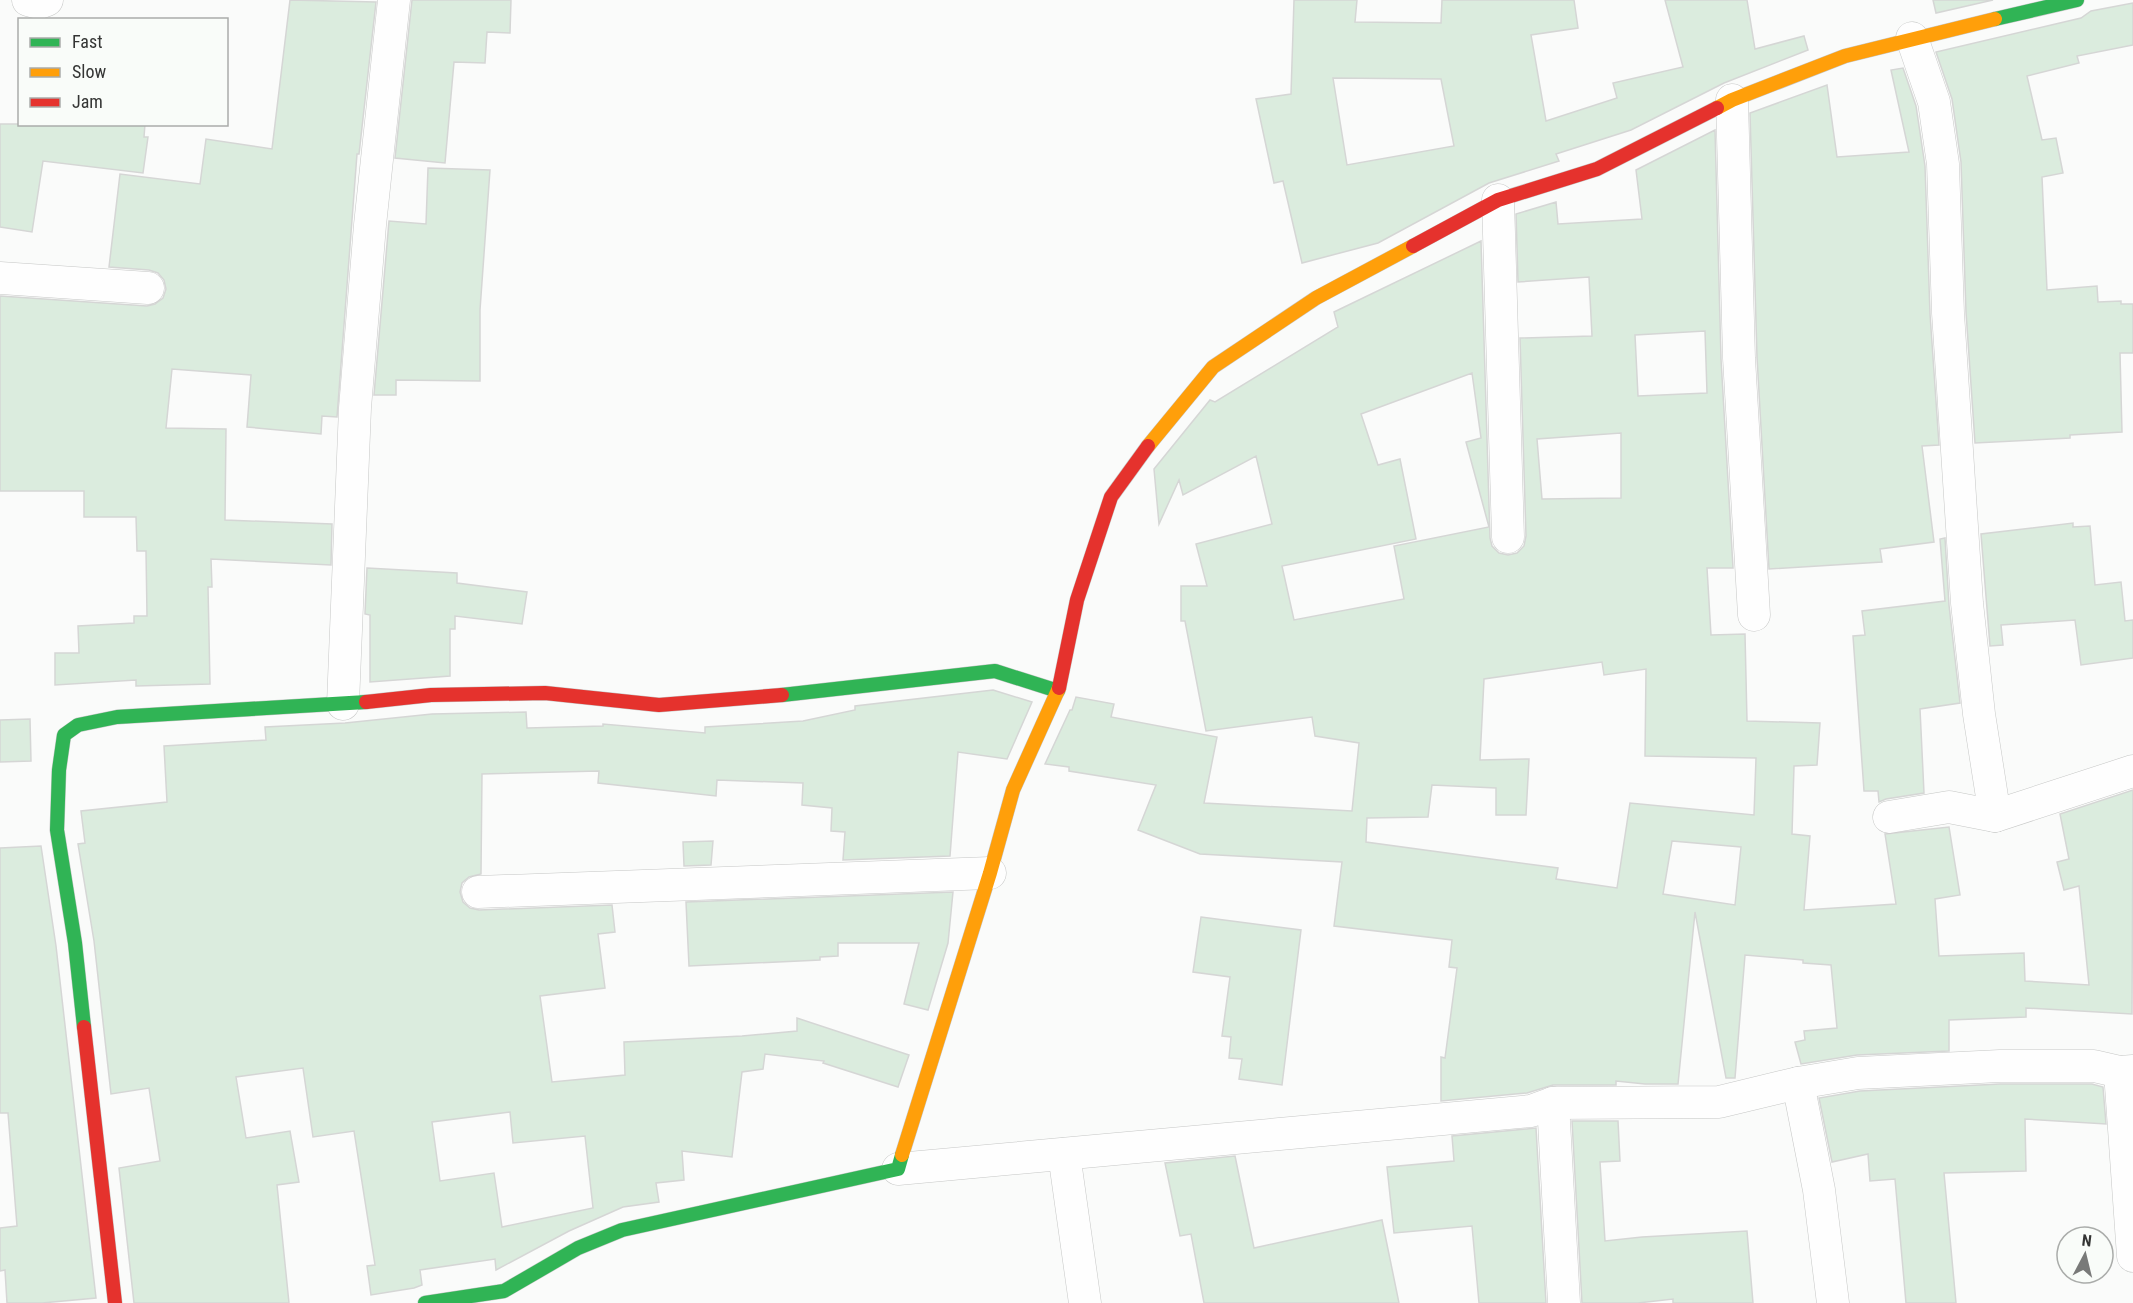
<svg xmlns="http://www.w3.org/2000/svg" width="2133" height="1303" viewBox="0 0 2133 1303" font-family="'Roboto Condensed',sans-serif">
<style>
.building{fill:#dbecde;stroke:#d5d6d5;stroke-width:1.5;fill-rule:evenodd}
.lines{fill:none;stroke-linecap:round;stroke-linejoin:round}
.street-casing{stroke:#c6c7c6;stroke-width:33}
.fast-casing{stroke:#c6c7c6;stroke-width:15}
.slow-casing{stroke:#c6c7c6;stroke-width:15}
.jam-casing{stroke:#c6c7c6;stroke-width:15}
.street{stroke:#fefefe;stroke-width:32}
.fast{stroke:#30b455;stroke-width:14}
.slow{stroke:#ff9f0a;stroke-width:14}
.jam{stroke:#e5322d;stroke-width:14}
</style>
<rect width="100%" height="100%" fill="#fafbfa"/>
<g class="building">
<polygon points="290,0 376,2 359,154 357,154 337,417 322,416 321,434 247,427 251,375 172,369 166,428 226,429 225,520 332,524 331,565 211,559 212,587 208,587 210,684 136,686 136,680 55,685 55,653 79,653 78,626 134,623 134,616 147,616 146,551 137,551 136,517 84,517 84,491 0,491 0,296 147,306 155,304 163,298 166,289 164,280 158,273 149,270 109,267 120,174 200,184 206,139 272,149"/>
<polygon points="412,0 511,0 510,33 487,32 485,63 454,62 445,163 395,158"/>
<path d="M1294,0H1357L1355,22L1441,23L1442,0H1574L1578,28L1531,35L1546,121L1617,98L1613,83L1683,67L1665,0H1747L1755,49L1804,36L1808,50L1724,83L1631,130L1556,154L1559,161L1489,183L1378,243L1302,263L1283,181L1274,183L1256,99L1291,94ZM1333,78L1441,79L1454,146L1347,165Z"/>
<polygon points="1933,0 1993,0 1936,13"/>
<polygon points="2133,3 2133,45 2077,56 2079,63 2027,76 2042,140 2056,138 2063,173 2042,177 2047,290 2097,286 2098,302 2121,301 2121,304 2133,304 2133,353 2120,353 2122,432 2070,435 2070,438 1975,443 1966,312 1961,162 1952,99 1936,52 2081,18 2091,11"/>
<polygon points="1903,68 1916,106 1925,166 1930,314 1939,445 1922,446 1934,542 1880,549 1882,562 1769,569 1757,357 1750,113 1827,85 1837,157 1909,152 1891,70"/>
<polygon points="0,124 145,124 144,137 148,137 143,173 43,161 32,232 0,227"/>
<path d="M1715,130L1721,359L1733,568H1707L1711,635L1745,634L1747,721L1820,723L1817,765L1794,766L1792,834L1810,836L1804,910L1896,904L1885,834L1949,827L1960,895L1935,899L1939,956L2024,953L2025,981L2089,985L2079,886L2064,890L2057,862L2069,859L2060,814L2133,790L2132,1014L2026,1008V1017L1949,1020V1051L1857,1055L1801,1064L1795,1042L1805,1040L1804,1031L1837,1028L1831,965L1803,963V960L1745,955L1735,1078H1726L1695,912L1678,1084H1645L1616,1081V1085H1553L1527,1093L1441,1101V1057L1445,1058L1457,968L1449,967L1452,940L1334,926L1342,862L1200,854L1138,830L1156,785L1069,771V767L1045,764L1070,710H1072L1076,697L1114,704L1111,717L1217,737L1204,803L1352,811L1359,743L1315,736L1312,717L1206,731L1185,621H1181V586H1207L1196,544L1272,524L1256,456L1183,495L1179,480L1159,524L1154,469L1210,400L1215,402L1338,327L1334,312L1481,241L1490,538L1492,546L1499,553L1508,555L1517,553L1524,546L1526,536L1520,338L1592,336L1589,277L1518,282L1516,214L1556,202L1558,224L1642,219L1636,170ZM1705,331L1707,393L1638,396L1635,335ZM1472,373L1481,438L1466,442L1489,527L1394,546L1404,599L1294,620L1282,566L1416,539L1400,459L1378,465L1361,414ZM1621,433V498L1542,499L1537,439ZM1602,662L1604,675L1646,669L1645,756L1756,758L1754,815L1630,803L1617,888L1556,879L1558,868L1366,842L1367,818L1428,817L1432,785L1496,788V815H1526L1529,759L1480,760L1484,679ZM1672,841L1741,847L1735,905L1663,894Z"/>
<polygon points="428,168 490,170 480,310 480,381 396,380 396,395 374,395 389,221 426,224"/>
<polygon points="2073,523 2073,527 2090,526 2095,585 2121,582 2125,621 2133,620 2133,658 2081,665 2075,620 2001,625 2003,645 1990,646 1981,534"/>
<polygon points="1945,538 1949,605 1960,703 1920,709 1924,793 1886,799 1879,802 1878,791 1864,791 1853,636 1865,635 1862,611 1945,601 1940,539"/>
<polygon points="367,568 457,573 457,583 527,592 522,624 455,616 455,629 450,629 450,676 370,682 370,615 365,614"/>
<path d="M993,690L1032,702L1007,759L958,752L950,856L843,860L845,832L831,831L832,808L802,805L803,783L717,780L716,796L598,783L599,771L482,774L481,874L469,877L462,883L460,892L463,902L470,908L479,910L612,905L615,932L598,934L605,988L540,996L552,1082L625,1075L624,1042L742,1036L797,1031V1018L909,1055L898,1087L823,1063L824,1061L765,1054L763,1069L742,1072L732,1157L682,1151L684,1180L656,1183L659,1202L623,1207L569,1231L496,1270L495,1259L420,1270L422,1285L414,1288L371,1295L367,1266L375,1265L354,1131L313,1137L303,1068L236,1077L246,1138L290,1131L299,1182L277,1185L289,1303H134L119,1168L160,1161L149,1088L111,1094L94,941L78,844L85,843L81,811L167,802L164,746L266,740L265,727L345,723L432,714L526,712L527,728L603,726V724L705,733V727L803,721L855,710V706ZM510,1112L513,1143L585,1136L593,1208L502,1227L494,1173L440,1181L432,1122Z"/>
<polygon points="30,719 31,761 0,762 0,720"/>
<polygon points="713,841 711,865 684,866 683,842"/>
<polygon points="41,846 56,946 96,1298 42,1303 7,1303 5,1270 0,1271 0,1228 17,1226 8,1113 0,1113 0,848"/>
<polygon points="953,892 948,943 928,1010 904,1004 919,943 838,943 838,956 820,957 820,960 689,966 686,902"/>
<polygon points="1201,917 1301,930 1282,1085 1239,1079 1242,1059 1229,1058 1231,1037 1222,1036 1230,977 1193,972"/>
<polygon points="2000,1084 2092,1084 2103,1087 2106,1124 2025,1119 2026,1171 1944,1173 1956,1303 1906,1303 1895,1179 1870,1181 1868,1154 1832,1162 1819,1098 1860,1091"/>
<polygon points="1572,1121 1618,1121 1620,1161 1600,1162 1605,1241 1642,1237 1747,1231 1753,1303 1673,1303 1673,1299 1638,1303 1582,1303"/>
<polygon points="1536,1128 1546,1303 1479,1303 1472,1226 1394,1233 1387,1167 1454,1161 1452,1136"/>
<polygon points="1235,1156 1254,1248 1382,1220 1399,1303 1204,1303 1191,1234 1180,1236 1165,1163"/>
</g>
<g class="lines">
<defs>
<g id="street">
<polyline points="28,0 39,3 47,0"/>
<polyline points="1912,38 1934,102 1943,164 1948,313 1967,603 1979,714 1995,816"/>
<polyline points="1732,100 1739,358 1754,615"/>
<polyline points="1498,200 1508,537"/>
<polyline points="0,278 148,288"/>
<polyline points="343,704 355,408 370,225 394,0"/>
<polyline points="1889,817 1949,807 1995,816 2133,771"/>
<polyline points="478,892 990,873"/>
<polyline points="2120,1072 2133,1256"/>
<polyline points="1798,1083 1819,1190 1833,1303"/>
<polyline points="1553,1103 1564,1303"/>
<polyline points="1064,1154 1085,1303"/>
<polyline points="898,1169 1531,1111 1553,1103 1719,1102 1798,1083 1858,1073 2000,1066 2094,1066 2120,1072 2133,1071"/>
</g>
<g id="fast">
<polyline points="1995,19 2077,0"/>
<polyline points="782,695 995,671 1058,691"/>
<polyline points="84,1027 75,943 57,830 59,770 64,735 78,725 117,717 366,702"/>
<polyline points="425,1303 504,1291 578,1248 622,1230 898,1169 902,1155"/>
</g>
<g id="slow">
<polyline points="1717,108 1732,100 1845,56 1995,19"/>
<polyline points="1148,446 1213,367 1316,298 1413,246"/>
<polyline points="902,1155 990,873 1013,790 1059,688"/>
</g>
<g id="jam">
<polyline points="1413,246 1498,200 1597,169 1717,108"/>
<polyline points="1059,688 1077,600 1111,497 1148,446"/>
<polyline points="366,702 431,695 545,693 659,705 782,695"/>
<polyline points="84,1027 115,1303"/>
</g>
</defs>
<use href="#street" class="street-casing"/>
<use href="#fast" class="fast-casing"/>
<use href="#slow" class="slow-casing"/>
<use href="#jam" class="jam-casing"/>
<use href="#street" class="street"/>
<use href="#fast" class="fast"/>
<use href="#slow" class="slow"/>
<use href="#jam" class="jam"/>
</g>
<rect x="18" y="18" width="210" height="108" fill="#f9fcf9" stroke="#aaacaa" stroke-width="1.5"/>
<rect x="30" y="38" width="30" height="9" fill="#30b455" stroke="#aaacaa" stroke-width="1.5"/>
<text x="72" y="48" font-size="18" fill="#343534">Fast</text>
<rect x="30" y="68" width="30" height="9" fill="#ff9f0a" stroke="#aaacaa" stroke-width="1.5"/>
<text x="72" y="78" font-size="18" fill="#343534">Slow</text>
<rect x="30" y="98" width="30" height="9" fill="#e5322d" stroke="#aaacaa" stroke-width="1.5"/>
<text x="72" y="108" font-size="18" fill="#343534">Jam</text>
<g transform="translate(2085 1255) rotate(7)"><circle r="28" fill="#f9fcf9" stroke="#aaacaa" stroke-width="1.5"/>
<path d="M0-4.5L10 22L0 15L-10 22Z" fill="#797a79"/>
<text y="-9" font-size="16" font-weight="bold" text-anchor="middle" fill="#343534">N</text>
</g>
</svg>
